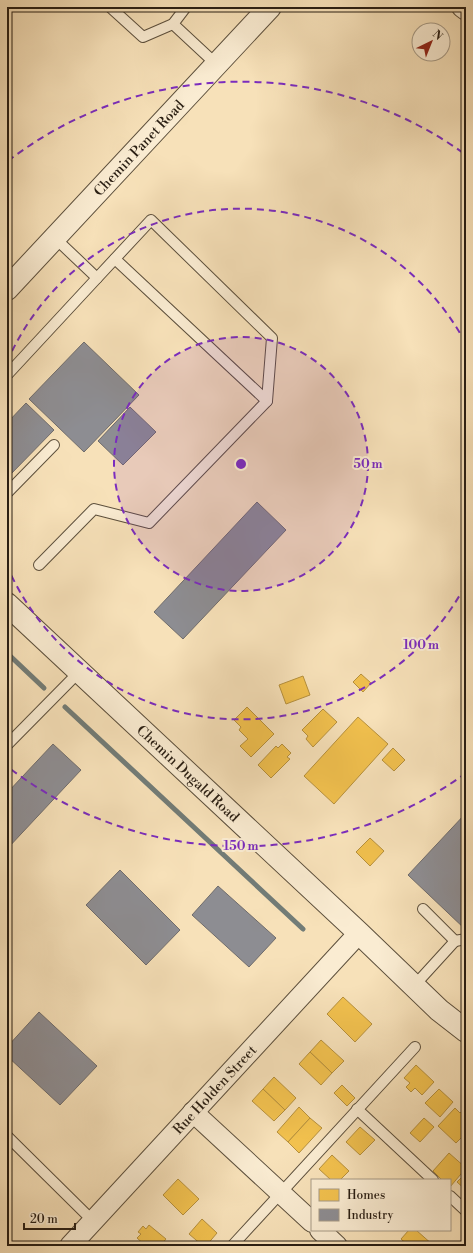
<svg xmlns="http://www.w3.org/2000/svg" width="473" height="1253" viewBox="0 0 473 1253" font-family="'Libre Bodoni',serif">
<style>
.homes{fill:#f2c14e;stroke:#b6903c}
.industry{fill:#8d8d92;stroke:#6f6c6c}
.lines{fill:none;stroke-linecap:round;stroke-linejoin:round}
.stream{stroke:#727c77;stroke-width:5}
.service-casing{stroke:#5c4f3c;stroke-width:12}
.minor-casing{stroke:#5c4f3c;stroke-width:22}
.tertiary-casing{stroke:#5c4f3c;stroke-width:24}
.service{stroke:#faecd2;stroke-width:10}
.minor{stroke:#faecd2;stroke-width:20}
.tertiary{stroke:#faecd2;stroke-width:22}
.ring{fill:none;stroke:#7b2cbf;stroke-width:2;stroke-dasharray:7 5}
.labels{text-anchor:middle;stroke-width:4;stroke-linejoin:round;paint-order:stroke}
.street-label{font-size:14px;fill:#291e13;stroke:#faecd2}
.centre{fill:#7b2cbf;stroke:#faecd2;stroke-width:2}
.ring-label{font-size:12px;text-anchor:middle;font-weight:bold;fill:#7b2cbf;stroke:#faecd2;stroke-width:4;stroke-linejoin:round;paint-order:stroke}
</style>
<rect width="100%" height="100%" fill="#f7e1b9"/>
<filter id="stains"><feTurbulence type="fractalNoise" baseFrequency=".005" numOctaves="4"/><feColorMatrix values="0 0 0 0 .2 0 0 0 0 .09 0 0 0 0 .02 0 0 0 .5 -.17"/></filter>
<radialGradient id="worn" r=".72"><stop offset=".6" stop-color="#630" stop-opacity="0"/><stop offset="1" stop-color="#630" stop-opacity=".3"/></radialGradient>
<g class="homes">
<polygon points="361,674 371,683 363,692 353,682"/>
<polygon points="303,676 310,695 286,704 279,685"/>
<polygon points="247,707 274,734 251,757 240,746 248,739 239,730 241,727 234,720"/>
<polygon points="323,709 337,722 313,747 306,739 308,736 302,730"/>
<polygon points="358,717 388,744 334,804 304,776"/>
<polygon points="282,744 291,753 287,757 290,759 271,778 258,765 276,746 278,748"/>
<polygon points="393,748 405,760 394,771 382,760"/>
<polygon points="370,838 384,851 370,866 356,852"/>
<polygon points="343,997 372,1024 355,1042 327,1014"/>
<polygon points="321,1040 344,1061 332,1073 310,1052"/>
<polygon points="310,1052 332,1073 321,1085 299,1064"/>
<polygon points="416,1065 434,1082 422,1095 415,1088 411,1092 406,1087 410,1083 404,1078"/>
<polygon points="274,1077 296,1098 285,1110 263,1089"/>
<polygon points="342,1085 355,1098 347,1106 334,1093"/>
<polygon points="263,1089 285,1110 274,1121 252,1101"/>
<polygon points="439,1089 453,1102 440,1117 425,1103"/>
<polygon points="299,1107 310,1118 288,1142 277,1132"/>
<polygon points="455,1108 460,1113 463,1110 466,1113 466,1133 456,1143 438,1126"/>
<polygon points="310,1118 322,1128 299,1153 288,1142"/>
<polygon points="424,1118 434,1127 420,1142 410,1133"/>
<polygon points="360,1127 375,1140 360,1155 346,1142"/>
<polygon points="449,1153 466,1168 450,1187 450,1180 442,1180 433,1171"/>
<polygon points="332,1155 349,1171 340,1180 331,1180 319,1169"/>
<polygon points="466,1173 466,1190 457,1182"/>
<polygon points="178,1179 199,1199 183,1215 163,1195"/>
<polygon points="202,1219 217,1233 206,1246 203,1246 189,1234"/>
<polygon points="149,1225 166,1239 160,1246 146,1246 137,1238 141,1234 138,1232 143,1226 146,1229"/>
<polygon points="409,1230 416,1230 433,1245 409,1246 401,1239"/>
</g>
<g class="industry">
<polygon points="84,342 139,395 84,452 29,399"/>
<polygon points="26,403 54,430 9,476 7,474 7,423"/>
<polygon points="130,407 156,432 123,465 98,441"/>
<polygon points="257,502 286,530 183,639 154,612"/>
<polygon points="53,744 81,770 7,849 7,793"/>
<polygon points="466,813 466,930 408,875"/>
<polygon points="120,870 180,930 146,965 86,905"/>
<polygon points="218,886 276,938 249,967 192,915"/>
<polygon points="39,1012 97,1066 60,1105 7,1056 7,1047"/>
</g>
<g class="lines">
<g class="stream">
<polyline points="7,653 44,688"/>
<polyline points="65,707 303,929"/>
</g>
<defs>
<g id="service">
<polyline points="110,7 143,37 173,24 186,7"/>
<polyline points="173,24 216,64"/>
<polyline points="115,259 267,401"/>
<polyline points="7,375 97,278 55,238"/>
<polyline points="7,493 54,445"/>
<polyline points="39,565 94,509 149,523 267,401 272,338 151,220 97,278"/>
<polyline points="7,745 80,671"/>
<polyline points="455,941 466,939"/>
<polyline points="414,986 455,941 423,909"/>
<polyline points="357,1109 433,1180"/>
<polyline points="7,1136 93,1221"/>
<polyline points="450,1196 466,1211"/>
<polyline points="232,1246 415,1047"/>
</g>
<g id="minor">
<polyline points="462,7 466,10"/>
<polyline points="193,1112 312,1222"/>
<polyline points="320,1230 337,1246"/>
<path id="s1" d="M70,1246L359,933"/>
</g>
<g id="tertiary">
<path id="s2" d="M7,289L270,7"/>
<path id="s3" d="M7,604L359,933L439,1010L466,1031"/>
</g>
</defs>
<use href="#service" class="service-casing"/>
<use href="#minor" class="minor-casing"/>
<use href="#tertiary" class="tertiary-casing"/>
<use href="#service" class="service"/>
<use href="#minor" class="minor"/>
<use href="#tertiary" class="tertiary"/>
</g>
<circle cx="241" cy="464" r="127" fill="#7b2cbf" fill-opacity=".12"/>
<g class="ring">
<circle cx="241" cy="464" r="127"/>
<path d="M465 586A255 255 0 0 1 7 566M7 362A255 255 0 0 1 465 342"/>
<path d="M466 773A382 382 0 0 1 8 767M8 161A382 382 0 0 1 466 155"/>
</g>
<g class="labels">
<g class="street-label">
<text dy="5" stroke="none"><textPath href="#s2" startOffset="193">Chemin Panet Road</textPath></text>
<text dy="5" stroke="none"><textPath href="#s3" startOffset="248">Chemin Dugald Road</textPath></text>
<text dy="5" stroke="none"><textPath href="#s1" startOffset="213">Rue Holden Street</textPath></text>
</g>
</g>
<circle cx="241" cy="464" r="6" class="centre"/>
<g class="ring-label">
<text x="368" y="468">50 m</text>
<text x="421" y="649">100 m</text>
<text x="241" y="850">150 m</text>
</g>
<rect width="473" height="1253" fill="none" stroke="#f7e1b9" stroke-width="24"/>
<rect x="8" y="8" width="457" height="1237" fill="none" stroke="#291e13" stroke-width="2"/>
<rect x="12" y="12" width="449" height="1229" fill="none" stroke="#291e13"/>
<rect x="311" y="1179" width="140" height="52" fill="#faecd2" stroke="#a69a86"/>
<rect x="319" y="1189" width="20" height="12" fill="#f2c14e" stroke="#a69a86"/>
<text x="347" y="1199" font-size="12" fill="#291e13">Homes</text>
<rect x="319" y="1209" width="20" height="12" fill="#8d8d92" stroke="#a69a86"/>
<text x="347" y="1219" font-size="12" fill="#291e13">Industry</text>
<g transform="translate(431 42) rotate(43)"><circle r="19" fill="#faecd2" stroke="#a69a86"/>
<path d="M0-3L7 15L0 10L-7 15Z" fill="#8f2418"/>
<text y="-6" font-size="11" font-weight="bold" text-anchor="middle" fill="#291e13">N</text>
</g>
<path d="M24 1223v6h51v-6" fill="none" stroke="#291e13" stroke-width="2"/>
<text x="30" y="1223" font-size="12" fill="#291e13" stroke="#faecd2" stroke-width="3" paint-order="stroke">20 m</text>
<rect width="100%" height="100%" filter="url(#stains)"/>
<rect width="100%" height="100%" fill="url(#worn)"/>
</svg>
